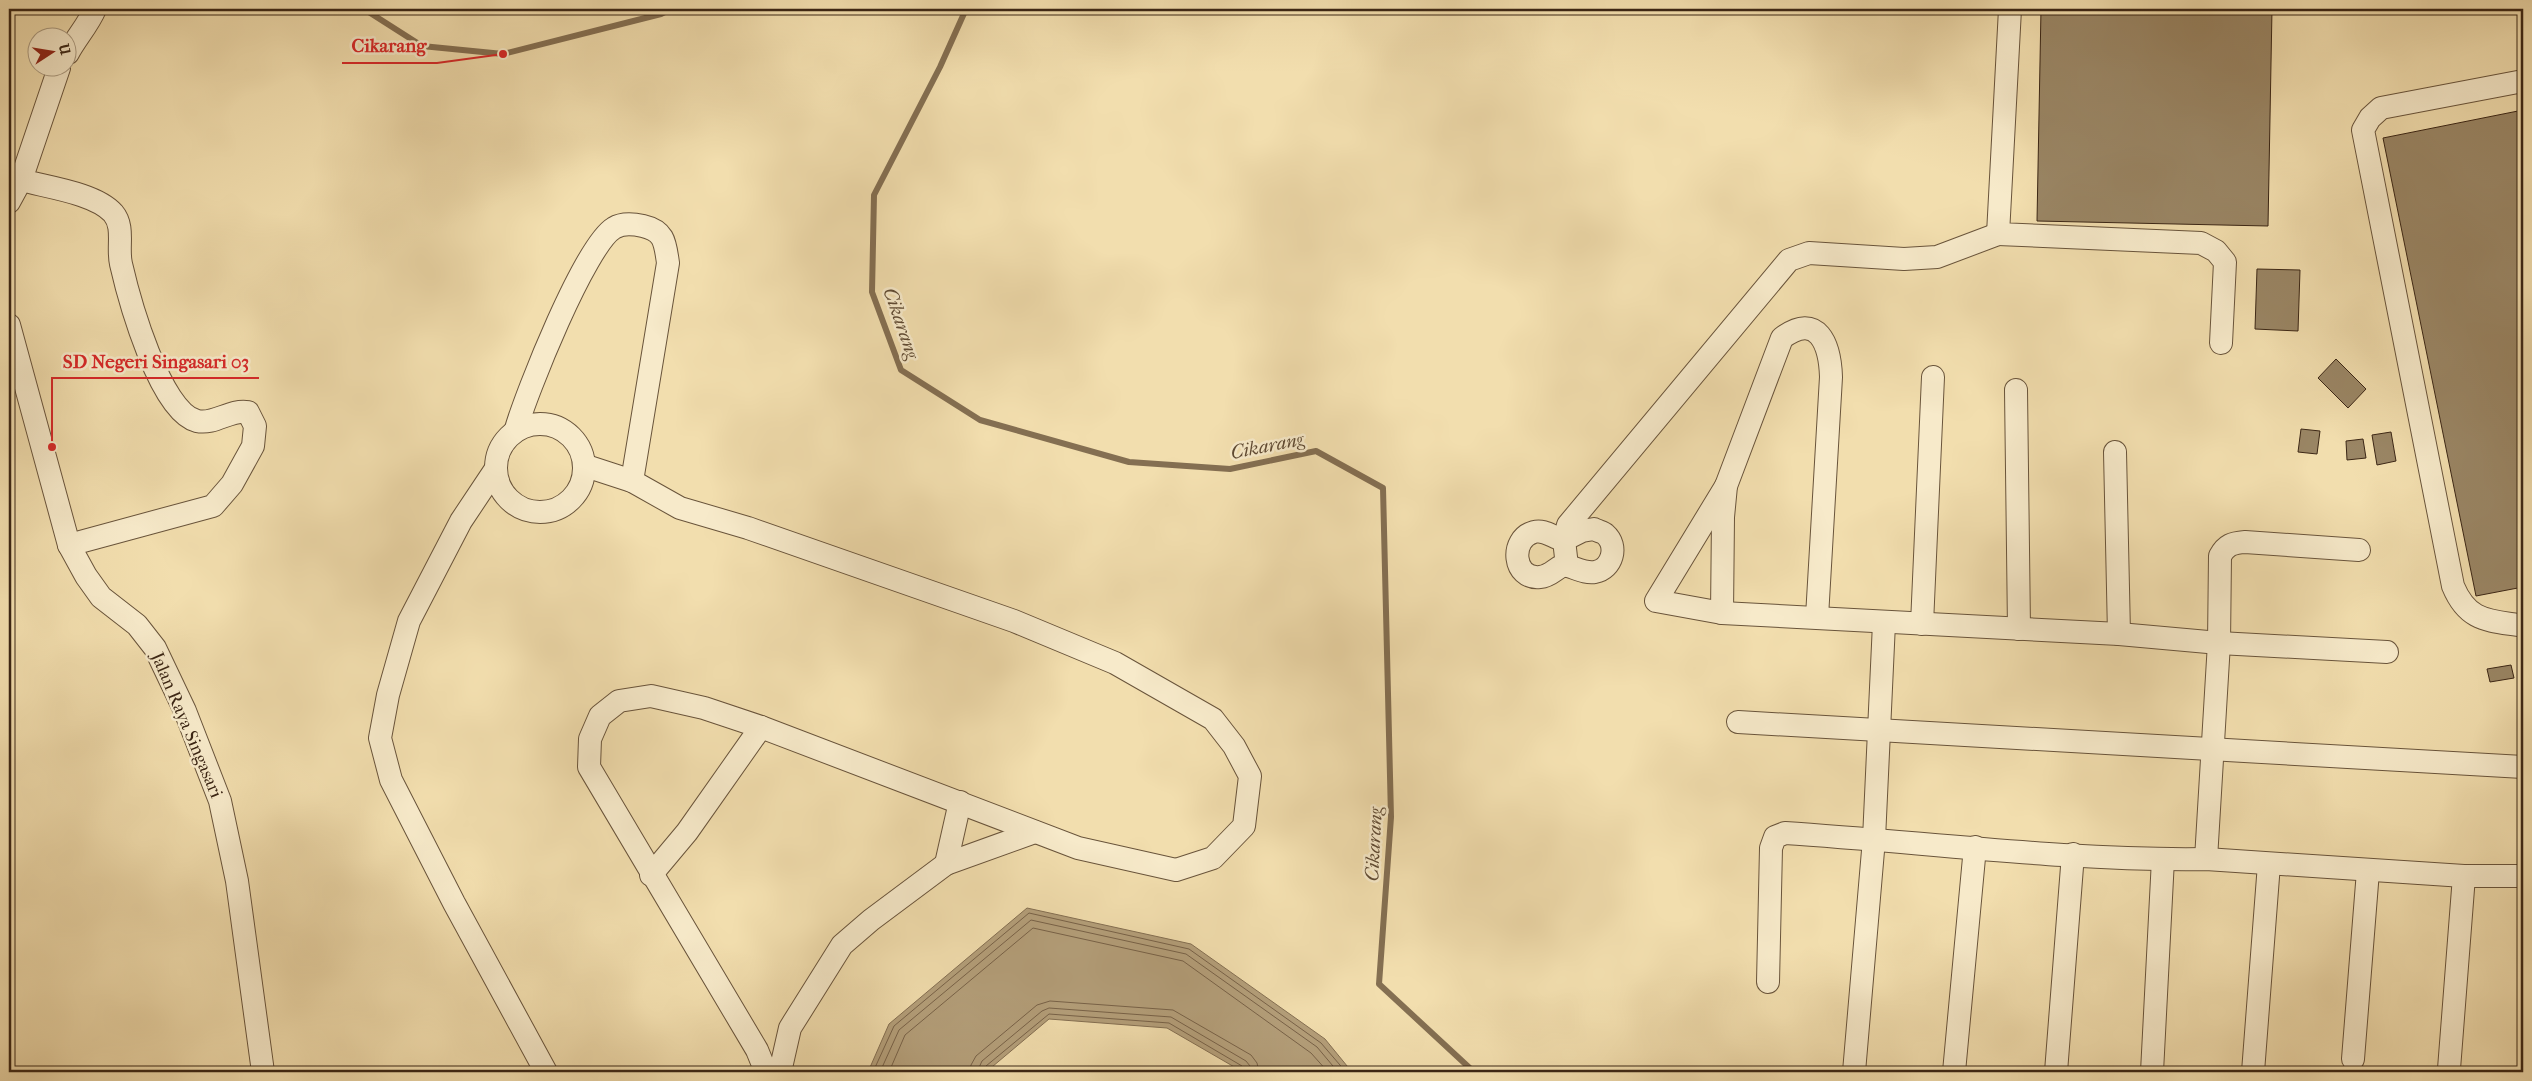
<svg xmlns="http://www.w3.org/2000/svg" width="2532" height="1081" viewBox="0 0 2532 1081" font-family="'IM FELL French Canon',serif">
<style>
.water{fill:#b49f7a;stroke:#846f52}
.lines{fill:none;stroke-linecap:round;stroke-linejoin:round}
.shore{stroke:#786248;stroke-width:1}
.stream{stroke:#846f52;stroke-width:6}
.building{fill:#9a8665;stroke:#3b2615}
.minor-casing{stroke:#69543b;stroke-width:24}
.minor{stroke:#f7eaca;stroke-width:22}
.labels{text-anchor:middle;stroke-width:5;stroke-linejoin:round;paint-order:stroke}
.street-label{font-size:18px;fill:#3b2615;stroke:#f7eaca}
.water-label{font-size:19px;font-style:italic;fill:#5f4a33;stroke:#f7eaca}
.leader{fill:none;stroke:#d62828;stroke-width:2}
.callout-dot{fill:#d62828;stroke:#f7eaca;stroke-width:2}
.callout-label{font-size:19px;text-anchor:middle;font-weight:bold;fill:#d62828;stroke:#f7eaca;stroke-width:5;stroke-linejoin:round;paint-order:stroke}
</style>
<rect width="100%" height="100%" fill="#f2deae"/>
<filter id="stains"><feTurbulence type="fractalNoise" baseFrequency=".004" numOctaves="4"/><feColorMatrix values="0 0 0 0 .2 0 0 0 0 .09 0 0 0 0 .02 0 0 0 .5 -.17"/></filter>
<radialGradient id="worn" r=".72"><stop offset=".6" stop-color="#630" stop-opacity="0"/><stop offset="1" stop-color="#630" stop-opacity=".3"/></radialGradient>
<polygon class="water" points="1027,908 1191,944 1325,1039 1352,1072 1243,1072 1167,1028 1049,1019 986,1072 868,1072 889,1024"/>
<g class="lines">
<g class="shore">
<polyline points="873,1072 894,1026 1029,913 1189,949 1321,1043 1346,1072"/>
<polyline points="880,1072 899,1030 1031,920 1186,954 1317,1047 1338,1072"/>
<polyline points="889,1072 905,1035 1033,928 1183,961 1311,1053 1328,1072"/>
<polyline points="970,1072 971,1065 976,1056 1037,1005 1050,1001 1173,1010 1251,1055 1257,1063 1259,1072"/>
<polyline points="977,1072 982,1061 1042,1011 1049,1008 1171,1017 1246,1061 1250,1066 1251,1072"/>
<polyline points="984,1072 986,1066 1049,1014 1169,1023 1242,1066 1245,1072"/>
</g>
<g class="stream">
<polyline points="364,9 422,46 503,54 661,14 671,9"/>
<polyline points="966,9 940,67 874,195 872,292 901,370 980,420 1129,462 1230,469 1316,451 1383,488 1391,817 1379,984 1474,1072"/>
</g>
</g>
<g class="building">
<polygon points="2041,9 2272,9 2268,226 2037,221"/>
<polygon points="2523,110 2523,587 2476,596 2383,138"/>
<polygon points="2257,269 2300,270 2298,331 2255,329"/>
<polygon points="2336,359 2366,389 2348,408 2318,378"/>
<polygon points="2301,429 2320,431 2317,454 2298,452"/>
<polygon points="2391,432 2396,461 2377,465 2372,435"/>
<polygon points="2363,439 2366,458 2347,460 2346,441"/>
<polygon points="2511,665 2514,678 2490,682 2487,669"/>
</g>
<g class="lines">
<defs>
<g id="minor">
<polyline points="2010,9 1998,234 2201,243 2216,251 2225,262 2221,343"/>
<path d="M68,53C76,38 88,25 95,9"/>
<path d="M2523,81L2381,108L2370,118L2363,130L2453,586C2468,622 2488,620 2523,626"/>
<path d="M21,180C46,187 95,193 113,213C125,227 117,247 121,264C129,299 160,412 197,421C215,425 230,409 248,412L255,426L253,446L232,484L213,506L69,545"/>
<polyline points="9,202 21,180 59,68"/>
<polyline points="9,325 69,545 86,576 101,597 137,625 155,648 185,711 220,801 237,881 263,1072"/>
<polyline points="2016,390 2019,629"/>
<circle cx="540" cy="468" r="44"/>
<path d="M516,429C526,394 585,245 614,228C622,223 634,224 643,226C665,231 665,243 668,263L632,481"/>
<polyline points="2115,452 2119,634"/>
<polyline points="586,466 632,481 680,508 748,528 1014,621 1115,663 1213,719 1234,746 1250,776 1244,826 1213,858 1176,870 1078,848 761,727 704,708 651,696 619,701 600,716 590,739 589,767 757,1050 766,1072"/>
<polyline points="495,470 461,521 409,621 388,695 380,738 391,780 454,903 546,1072"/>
<polyline points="1726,486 1656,601 1722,613 2119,634 2219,643 2387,652"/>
<path d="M1594,529C1597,531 1603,532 1605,534C1619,546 1612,569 1595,572C1585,574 1574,567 1564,565C1554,569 1551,576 1540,577C1513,580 1509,539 1534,532C1545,529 1553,538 1564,540L1582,531Z"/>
<polyline points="1567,566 1564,540 1568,525 1789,260 1809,253 1904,259 1937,257 1998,234"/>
<path d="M1722,613L1723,517L1726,486L1782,338C1818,311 1830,345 1831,377L1817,617"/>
<polyline points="1922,624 1933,377"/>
<polyline points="1738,722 2523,767"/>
<path d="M2206,859L2219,643L2220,556C2226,545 2232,543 2245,542L2359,550"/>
<polyline points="946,864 960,802"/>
<polyline points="651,875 687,832 761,727"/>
<path d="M1768,982L1771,848L1775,837L1785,833C1925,842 2066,861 2206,859L2464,876H2523"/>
<polyline points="2353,1059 2368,871"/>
<polyline points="2449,1069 2464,876"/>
<polyline points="780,1072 790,1028 842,945 871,920 946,864 1035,832"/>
<polyline points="1854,1072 1874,839 1884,623"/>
<polyline points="1954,1072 1975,847"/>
<polyline points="2056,1072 2073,854"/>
<polyline points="2152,1072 2163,859"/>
<polyline points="2253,1072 2269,864"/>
</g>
</defs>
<use href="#minor" class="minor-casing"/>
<use href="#minor" class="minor"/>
</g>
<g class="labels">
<g class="street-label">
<text transform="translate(187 725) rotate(67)" y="6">Jalan Raya Singasari</text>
</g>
<g class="water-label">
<text transform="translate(902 323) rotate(71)" y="7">Cikarang</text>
<text transform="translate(1267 445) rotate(-11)" y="7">Cikarang</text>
<text transform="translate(1373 844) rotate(-87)" y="7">Cikarang</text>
</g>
</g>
<path class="leader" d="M503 54L437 63H342M52 447L52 378H259"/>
<g class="callout-dot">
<circle cx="503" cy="54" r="5"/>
<circle cx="52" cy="447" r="5"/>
</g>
<g class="callout-label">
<text x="389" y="52">Cikarang</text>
<text x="156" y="368">SD Negeri Singasari 03</text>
</g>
<rect width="2532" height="1081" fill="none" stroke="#f2deae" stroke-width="30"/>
<rect x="10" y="10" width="2512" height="1061" fill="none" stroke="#3b2615" stroke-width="2.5"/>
<rect x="15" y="15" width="2502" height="1051" fill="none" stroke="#3b2615"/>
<g transform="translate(52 52) rotate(78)"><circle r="24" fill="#f7eaca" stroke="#ac9c82"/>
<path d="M0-4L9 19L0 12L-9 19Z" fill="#8f2418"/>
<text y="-8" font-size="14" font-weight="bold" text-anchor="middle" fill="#3b2615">U</text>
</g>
<rect width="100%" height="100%" filter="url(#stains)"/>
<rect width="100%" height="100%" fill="url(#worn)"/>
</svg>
